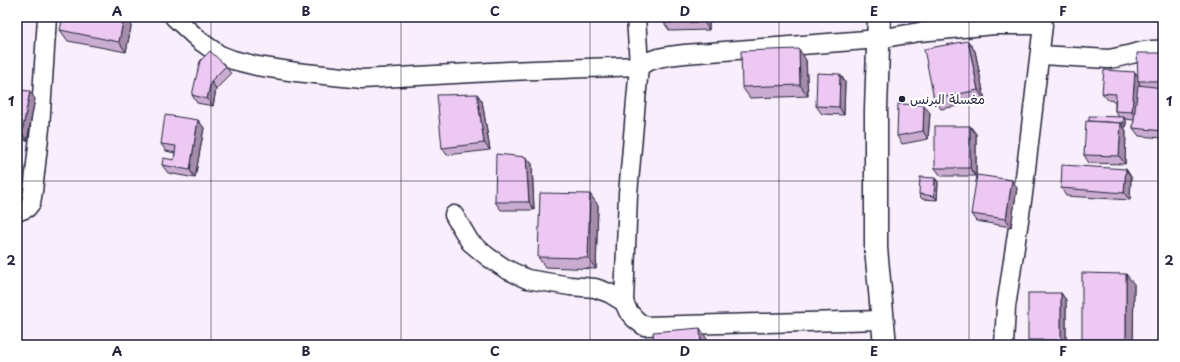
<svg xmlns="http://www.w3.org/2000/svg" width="1180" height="362" viewBox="0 0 1180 362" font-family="'Playpen Sans','Playpen Sans Arabic',sans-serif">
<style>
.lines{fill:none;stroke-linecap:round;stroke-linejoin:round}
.street-casing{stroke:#22223b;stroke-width:21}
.secondary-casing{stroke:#22223b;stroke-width:25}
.street{stroke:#fff;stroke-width:18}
.secondary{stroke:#fff;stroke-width:22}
.wall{fill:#cbacd1;stroke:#22223b}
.shaded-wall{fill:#a58caa;stroke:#22223b}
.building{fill:#ecc8f3;stroke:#22223b}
.grid{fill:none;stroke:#22223b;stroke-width:1;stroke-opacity:0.55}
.poi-dot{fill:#22223b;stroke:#fff;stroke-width:1.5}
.labels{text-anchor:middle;stroke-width:4;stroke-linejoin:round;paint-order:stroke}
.poi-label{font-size:13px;fill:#22223b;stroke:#fff;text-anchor:start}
.neatline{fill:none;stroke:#22223b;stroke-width:1.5}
.grid-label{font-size:13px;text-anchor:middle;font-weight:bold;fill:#22223b}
</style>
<rect width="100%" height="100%" fill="#f9eefb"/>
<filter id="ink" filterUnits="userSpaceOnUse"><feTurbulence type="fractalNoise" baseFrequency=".025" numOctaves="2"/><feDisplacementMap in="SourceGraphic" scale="8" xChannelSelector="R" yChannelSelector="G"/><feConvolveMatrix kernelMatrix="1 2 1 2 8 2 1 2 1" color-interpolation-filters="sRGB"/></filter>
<g filter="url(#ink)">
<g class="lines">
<defs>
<g id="street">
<path d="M174,17L200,41L220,55L233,60L257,66L296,72L362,79L509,71L639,66C655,57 667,56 685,54L879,39L919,32L995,25H1043L1023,194L1006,307L1004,345"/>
<polyline points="636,17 639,66 628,194 624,302 628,311 635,319 644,326 882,320"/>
<path d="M1041,55L1108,59C1127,57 1144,48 1163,50"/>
<polyline points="17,212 27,208 31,203 33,191 40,128 47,17"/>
<polyline points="454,215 470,242 488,257 506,269 527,279 570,286 595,288 609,293 624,302"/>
</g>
<polyline id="secondary" points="879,17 876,110 876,248 885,345"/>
</defs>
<use href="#street" class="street-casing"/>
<use href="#secondary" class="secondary-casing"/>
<use href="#street" class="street"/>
<use href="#secondary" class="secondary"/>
</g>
<g class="wall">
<polygon points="133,17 126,52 68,41 60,30"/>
<polygon points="709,17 709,30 670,31 664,23"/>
<polygon points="912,17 940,17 913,19"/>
<polygon points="968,41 975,51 985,101 941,109 934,99"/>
<polygon points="1163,53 1163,138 1139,136 1133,128 1134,120 1125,119 1126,121 1126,127 1124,127 1126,131 1125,164 1089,163 1084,155 1089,121 1119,117 1115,111 1115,101 1108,100 1102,93 1135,72 1137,76"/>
<polygon points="806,60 808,96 750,98 742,87"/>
<polygon points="226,66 231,74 216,89 213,106 197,103 192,95"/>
<polygon points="840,74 845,82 844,115 822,114 816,106"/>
<polygon points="17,90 35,99 27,141 17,139"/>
<polygon points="477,94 482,101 490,150 447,155 442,148"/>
<polygon points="930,113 928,139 902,144 897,136"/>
<polygon points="198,120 204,128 195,178 168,173 162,165 174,160 175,153 166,151 161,144"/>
<polygon points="970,126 976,134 976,176 941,176 935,168"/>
<polygon points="526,157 532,164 534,210 501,210 495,202"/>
<polygon points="1126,169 1131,177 1130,200 1066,196 1061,188"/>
<polygon points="935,178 938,182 937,200 922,199 919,194"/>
<polygon points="1017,188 1011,227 976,221 971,214"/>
<polygon points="598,205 596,269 545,267 538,257"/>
<polygon points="1134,284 1133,345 1086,345 1082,339"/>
<polygon points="1061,293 1066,300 1066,345 1031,345 1028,340"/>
</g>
<g class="shaded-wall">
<polygon points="124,17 133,17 126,52 119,42"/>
<polygon points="704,17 709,17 709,30 704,22"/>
<polygon points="968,41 975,51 985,101 978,90"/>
<polygon points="799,49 806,60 808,96 800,85"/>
<polygon points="1135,72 1140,79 1138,81 1140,84 1137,120 1132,112"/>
<polygon points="840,74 845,82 844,115 839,107"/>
<polygon points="211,81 216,89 213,106 207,99"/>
<polygon points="30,91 35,99 27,141 22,133"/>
<polygon points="477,94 482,101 490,150 484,143"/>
<polygon points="924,105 930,113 928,139 923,131"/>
<polygon points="1124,117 1126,121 1126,127 1123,123"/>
<polygon points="198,120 204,128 195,178 190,170"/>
<polygon points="1121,123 1126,131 1125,164 1119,156"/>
<polygon points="970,126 976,134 976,176 970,168"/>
<polygon points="526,157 532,164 534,210 529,202"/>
<polygon points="1126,169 1131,177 1130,200 1124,193"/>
<polygon points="935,178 938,182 937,200 934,196"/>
<polygon points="1012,180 1017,188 1011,227 1006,219"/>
<polygon points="590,194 598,205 596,269 588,258"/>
<polygon points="1126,274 1134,284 1133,345 1130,345 1126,339"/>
<polygon points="1061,293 1066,300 1066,345 1064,345 1061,340"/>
<polygon points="700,328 707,339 708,345 701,345"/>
</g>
<g class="building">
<polygon points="63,17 124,17 119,42 60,30"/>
<polygon points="664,17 704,17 704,22 664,23"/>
<polygon points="968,41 978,90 934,99 924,49"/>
<polygon points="799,49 800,85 742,87 741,51"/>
<polygon points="210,51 226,66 211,81 207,99 192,95 200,61"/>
<polygon points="1137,53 1163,53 1163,81 1138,81"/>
<polygon points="1104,70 1135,72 1132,112 1115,111 1116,94 1102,93"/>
<polygon points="817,73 840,74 839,107 816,106"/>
<polygon points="1138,85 1163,88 1163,131 1133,128"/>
<polygon points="17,90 30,91 22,133 17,132"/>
<polygon points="477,94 484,143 442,148 437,95"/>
<polygon points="898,104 924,105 923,131 897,136"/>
<polygon points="165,115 198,120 190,170 162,165 163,158 174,160 176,146 161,144"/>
<polygon points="1089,116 1124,117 1123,123 1089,121"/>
<polygon points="1086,121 1121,123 1119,156 1084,155"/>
<rect x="935" y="126" width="35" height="42"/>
<polygon points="496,154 526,157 529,202 495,202"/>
<polygon points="1062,165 1126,169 1124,193 1061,188"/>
<polygon points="977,175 1012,180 1006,219 971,214"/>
<polygon points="920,177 935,178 934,196 919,194"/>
<polygon points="540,193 590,194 588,258 538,257"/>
<polygon points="1082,273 1126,274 1126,339 1082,339"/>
<rect x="1028" y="293" width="33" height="47"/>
<polygon points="700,328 701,345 654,345 653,332"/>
</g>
</g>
<path class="grid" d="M211,17V345M401,17V345M590,17V345M779,17V345M969,17V345M17,181H1163"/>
<circle class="poi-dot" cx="902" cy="99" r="4"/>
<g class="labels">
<g class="poi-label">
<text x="910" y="104">مغسلة البرنس</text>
</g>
</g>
<rect width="1180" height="362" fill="none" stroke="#fff" stroke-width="44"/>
<rect x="22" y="22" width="1136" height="318" class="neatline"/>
<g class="grid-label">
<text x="117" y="16">A</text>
<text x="306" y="16">B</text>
<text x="495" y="16">C</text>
<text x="685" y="16">D</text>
<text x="874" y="16">E</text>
<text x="1063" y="16">F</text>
<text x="11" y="106">1</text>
<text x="1169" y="106">1</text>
<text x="11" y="265">2</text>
<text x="1169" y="265">2</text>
<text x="117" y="356">A</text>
<text x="306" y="356">B</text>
<text x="495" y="356">C</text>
<text x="685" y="356">D</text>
<text x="874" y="356">E</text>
<text x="1063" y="356">F</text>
</g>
</svg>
